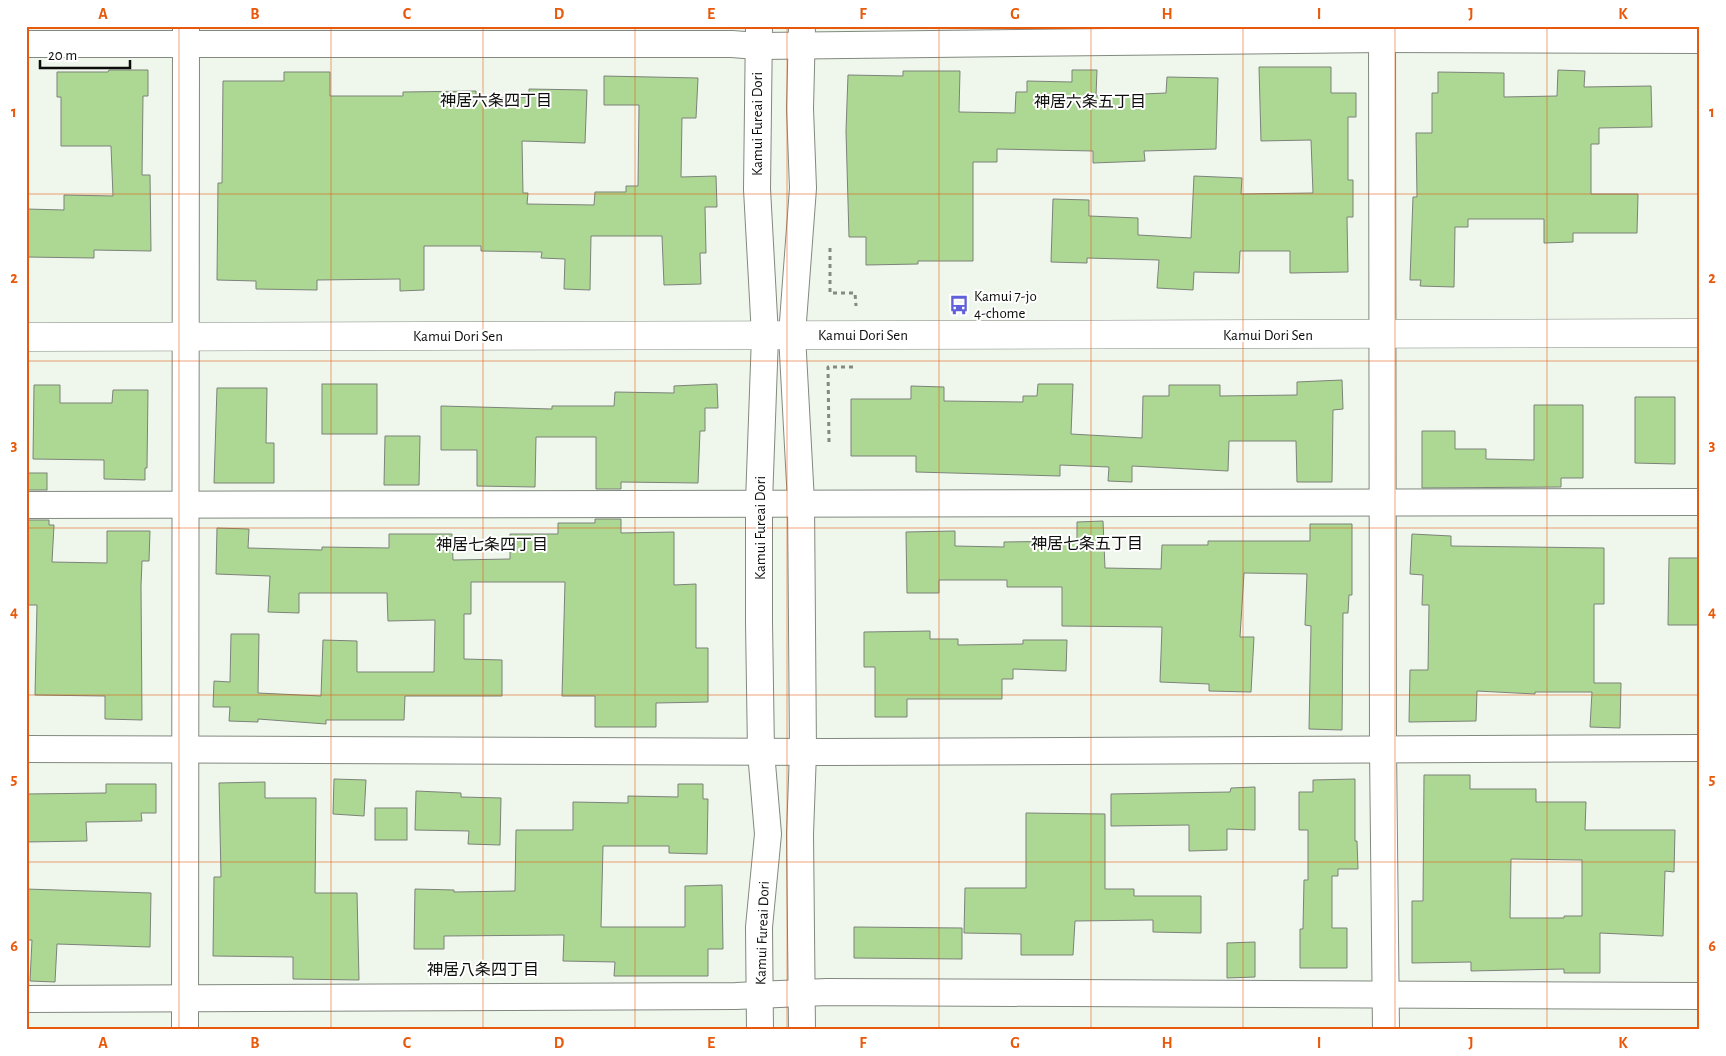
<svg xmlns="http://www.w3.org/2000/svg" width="1726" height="1056" viewBox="0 0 1726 1056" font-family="'Alegreya Sans','Noto Sans JP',sans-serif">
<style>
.building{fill:#acd893;stroke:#7c8379;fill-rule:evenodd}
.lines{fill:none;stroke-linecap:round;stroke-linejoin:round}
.street-casing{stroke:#82897f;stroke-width:28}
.secondary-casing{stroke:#82897f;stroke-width:29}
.path{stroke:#848981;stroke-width:3;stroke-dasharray:4 4;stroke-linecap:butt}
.street{stroke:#fff;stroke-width:26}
.secondary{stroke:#fff;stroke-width:28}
.grid{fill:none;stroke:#e8590c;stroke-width:1;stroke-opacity:0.55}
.labels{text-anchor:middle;stroke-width:4;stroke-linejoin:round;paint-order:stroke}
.street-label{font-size:15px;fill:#0b0d0a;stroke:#fff}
.poi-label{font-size:15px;fill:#0b0d0a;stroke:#fff;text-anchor:start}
.neighbourhood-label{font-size:16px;fill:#0b0d0a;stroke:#fff}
.neatline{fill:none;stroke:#e8590c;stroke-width:2}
.grid-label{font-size:16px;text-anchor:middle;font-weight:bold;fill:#e8590c}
</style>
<rect width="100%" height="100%" fill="#eff6eb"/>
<g class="building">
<polygon points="1259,67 1331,67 1331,93 1356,93 1356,117 1348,117 1348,180 1353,180 1353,217 1347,217 1348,272 1290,273 1290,251 1240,251 1239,273 1194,272 1193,290 1157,288 1159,260 1087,258 1087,263 1051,262 1053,199 1089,200 1089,216 1138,218 1138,235 1191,238 1194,176 1242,178 1241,194 1313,193 1311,140 1261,141"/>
<polygon points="109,70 148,70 148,96 143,96 142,175 150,175 151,251 94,250 94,258 26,257 26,209 64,210 64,195 113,196 111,146 61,146 61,97 57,97 57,72 108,72"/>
<polygon points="1072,70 1097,70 1096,96 1166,93 1167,77 1218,78 1216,149 1144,151 1145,161 1093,163 1093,151 997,149 997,162 973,162 973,261 918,261 918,264 866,265 866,237 849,237 846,131 848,75 903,76 903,71 960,71 959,112 1015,113 1016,92 1027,92 1027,81 1072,82"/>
<polygon points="1558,70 1585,71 1584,87 1651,86 1652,127 1599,128 1599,144 1591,144 1591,194 1638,194 1637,233 1573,233 1573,242 1544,243 1544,219 1468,219 1468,227 1455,227 1454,287 1420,286 1421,280 1410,280 1413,197 1417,197 1416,133 1432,133 1432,93 1438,93 1438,72 1504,73 1504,97 1557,96"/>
<polygon points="284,72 330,72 330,96 403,96 403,92 476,91 476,98 529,97 529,89 587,90 585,143 522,141 523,193 528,193 527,204 594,205 595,192 626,192 626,186 638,186 639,105 604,105 604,76 698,78 696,118 682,118 681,177 716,176 717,207 705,207 706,253 700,253 701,284 664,285 662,236 591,236 590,290 564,289 565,259 541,258 542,252 481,251 481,246 424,246 424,290 400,291 400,279 317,280 317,290 256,289 256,281 217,280 218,183 222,183 223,81 284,81"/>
<polygon points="1342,380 1343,409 1333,410 1332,482 1297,482 1296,441 1229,441 1228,471 1132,466 1132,482 1108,481 1109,467 1060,465 1060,476 916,472 916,456 851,456 851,399 911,399 911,386 944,387 944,401 1023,402 1023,396 1037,396 1038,384 1073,384 1071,434 1142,438 1143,396 1169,396 1169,385 1220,385 1220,396 1297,395 1297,382"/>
<rect x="322" y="384" width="55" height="50"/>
<polygon points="717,384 718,408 705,408 705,431 700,431 698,483 621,482 621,489 596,489 596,437 536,437 535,487 477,486 477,450 441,450 441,406 552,409 552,406 614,406 615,392 674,393 674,386"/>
<polygon points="34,385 60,385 60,403 112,403 113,390 148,390 147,468 145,468 145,480 104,479 104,460 33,459"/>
<polygon points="217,388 267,388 266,443 274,443 274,483 214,483"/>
<polygon points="1635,397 1675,397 1675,464 1635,463"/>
<polygon points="1534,405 1583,405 1583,478 1561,478 1561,487 1422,488 1422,431 1455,431 1455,449 1486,449 1486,459 1534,460"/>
<polygon points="385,436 420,436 419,485 384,485"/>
<rect x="26" y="473" width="21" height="17"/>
<polygon points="595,519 621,519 621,533 674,532 674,585 696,584 696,648 708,648 708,702 656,703 656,727 595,727 595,696 562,696 565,582 471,582 471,614 464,614 464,659 502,660 502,696 405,696 404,720 326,720 326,724 258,719 258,722 229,721 230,707 213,707 214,681 230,682 231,634 259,634 258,693 321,696 323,640 357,641 357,672 434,672 435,620 388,621 387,593 299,593 299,613 268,612 270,576 216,574 217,528 249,529 248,548 322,550 322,547 389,548 389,534 452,534 453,560 510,559 510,534 558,534 558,523 595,523"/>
<polygon points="26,520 49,520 49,525 54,525 52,562 107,563 107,531 150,531 149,561 142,561 141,586 142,720 105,719 105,696 35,695 37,605 26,605"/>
<polygon points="1103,521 1105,568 1161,569 1162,545 1208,545 1208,541 1310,541 1310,524 1352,524 1352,595 1349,595 1348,613 1343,613 1342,730 1309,729 1311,626 1305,625 1307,574 1244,573 1240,637 1254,637 1251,692 1209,691 1209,684 1160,682 1162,627 1062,626 1062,587 1007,587 1007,580 939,580 939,593 907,593 906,532 955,531 955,546 1004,547 1004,542 1077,541 1077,522"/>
<polygon points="1412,534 1451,536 1451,546 1604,548 1604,604 1594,604 1594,683 1621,683 1620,728 1590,727 1592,692 1535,692 1535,694 1477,691 1476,721 1409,722 1410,670 1428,670 1429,605 1422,605 1423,575 1410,574"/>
<polygon points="1669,558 1700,558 1700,625 1668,625"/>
<polygon points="930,631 930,639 958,639 958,645 1023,644 1023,640 1067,640 1066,671 1013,669 1013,679 1002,679 1002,699 907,699 907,717 875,717 875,667 864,667 864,632"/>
<path d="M1424,775H1470V789H1536V802H1586L1585,830H1675L1674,872L1665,871L1663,936L1600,933V973H1564V969L1471,971V962L1412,963V901H1423ZM1511,859L1582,860V916H1564V918H1510Z"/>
<polygon points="334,779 366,780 364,816 333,814"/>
<polygon points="1355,779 1355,841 1357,841 1358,869 1338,869 1338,876 1332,876 1332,928 1347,928 1347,968 1300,968 1300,929 1303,929 1304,880 1308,880 1308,830 1299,830 1299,792 1313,792 1313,780"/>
<polygon points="265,782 265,798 316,798 315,893 357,893 359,980 293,979 293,957 213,956 214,877 221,877 219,783"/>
<polygon points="106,784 156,784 156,813 141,813 142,821 86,822 87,841 26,842 26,794 106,793"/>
<polygon points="678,784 703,784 703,799 708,799 707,854 669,853 669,846 603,846 601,927 685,927 685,886 722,885 723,949 708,949 708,976 614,976 615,962 563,961 564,935 444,936 444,949 414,949 415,889 454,890 454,892 515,891 516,830 573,830 573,802 628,803 628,796 678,797"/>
<polygon points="1255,787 1255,830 1227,829 1227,850 1189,851 1189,825 1111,826 1111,794 1230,792 1231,788"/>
<polygon points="416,791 461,793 461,797 501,798 500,845 468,844 469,831 415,830"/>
<rect x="375" y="808" width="32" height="32"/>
<polygon points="1026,813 1105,814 1105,889 1134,889 1134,896 1201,896 1201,933 1153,932 1153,920 1075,921 1073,955 1021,955 1021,934 964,933 965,888 1026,888"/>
<polygon points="26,889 151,893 150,947 57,944 55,982 30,981 32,940 26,940"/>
<polygon points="854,927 962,928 962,959 854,958"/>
<polygon points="1255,942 1255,977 1227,978 1227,943"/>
</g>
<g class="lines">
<defs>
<g id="street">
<polyline points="759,26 757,189 765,336 759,502 759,622 761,752 768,834 759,927 760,1030"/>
<polyline points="1382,26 1383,748 1386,1030"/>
<polyline points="26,44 732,44 757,46 1383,39 1700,40"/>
<polyline points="26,505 1700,502"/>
<polyline points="26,749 829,752 1700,748"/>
<polyline points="26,999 736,996 827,992 1700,996"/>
<polyline points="185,1030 186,26"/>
<polyline points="802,1030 800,834 803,752 801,502 792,335 803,188 800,109 802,26"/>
</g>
<polyline id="secondary" points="26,337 1700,333"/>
</defs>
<use href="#street" class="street-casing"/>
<use href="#secondary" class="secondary-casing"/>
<g class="path">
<polyline points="830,248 830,293 855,293 856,306"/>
<polyline points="829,442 828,367 855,367 855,365"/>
</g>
<use href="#street" class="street"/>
<use href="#secondary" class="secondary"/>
</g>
<path class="grid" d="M179,26V1030M331,26V1030M483,26V1030M635,26V1030M787,26V1030M939,26V1030M1091,26V1030M1243,26V1030M1395,26V1030M1547,26V1030M26,194H1700M26,361H1700M26,528H1700M26,695H1700M26,862H1700"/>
<defs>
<symbol id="bus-bare" viewBox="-9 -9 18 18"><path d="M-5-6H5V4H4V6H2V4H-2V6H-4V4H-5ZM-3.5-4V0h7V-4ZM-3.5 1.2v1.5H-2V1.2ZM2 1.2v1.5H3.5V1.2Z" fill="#6060d8" stroke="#fff" stroke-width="2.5" paint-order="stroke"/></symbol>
</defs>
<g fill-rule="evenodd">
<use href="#bus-bare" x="945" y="291" width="28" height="28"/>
</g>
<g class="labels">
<g class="street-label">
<text transform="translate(757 124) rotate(-90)" y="5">Kamui Fureai Dori</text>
<text x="863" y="340">Kamui Dori Sen</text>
<text x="1268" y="340">Kamui Dori Sen</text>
<text x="458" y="341">Kamui Dori Sen</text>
<text transform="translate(760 528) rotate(-90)" y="5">Kamui Fureai Dori</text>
<text transform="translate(762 933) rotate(-88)" y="5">Kamui Fureai Dori</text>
</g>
<g class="poi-label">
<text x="974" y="301">Kamui 7-jo<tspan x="974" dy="17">4-chome</tspan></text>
</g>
<g class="neighbourhood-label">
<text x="496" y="106">神居六条四丁目</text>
<text x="1090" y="107">神居六条五丁目</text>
<text x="1087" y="549">神居七条五丁目</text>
<text x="492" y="550">神居七条四丁目</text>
<text x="483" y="975">神居八条四丁目</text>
</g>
</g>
<rect width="1726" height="1056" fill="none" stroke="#ffffff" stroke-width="55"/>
<path d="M40 60v8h90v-8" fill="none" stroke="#0b0d0a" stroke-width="2.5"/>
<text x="48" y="60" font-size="15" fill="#0b0d0a" stroke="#ffffff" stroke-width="4" paint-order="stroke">20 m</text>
<rect x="28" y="28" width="1670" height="1000" class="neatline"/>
<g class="grid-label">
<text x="103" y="19">A</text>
<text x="255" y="19">B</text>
<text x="407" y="19">C</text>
<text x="559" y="19">D</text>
<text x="711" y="19">E</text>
<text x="863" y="19">F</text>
<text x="1015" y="19">G</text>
<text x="1167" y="19">H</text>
<text x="1319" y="19">I</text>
<text x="1471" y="19">J</text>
<text x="1623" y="19">K</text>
<text x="14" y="117">1</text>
<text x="1712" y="117">1</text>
<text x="14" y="283">2</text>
<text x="1712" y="283">2</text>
<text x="14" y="450">3</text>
<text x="1712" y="450">3</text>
<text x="14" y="617">4</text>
<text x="1712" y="617">4</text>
<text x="14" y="784">5</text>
<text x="1712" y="784">5</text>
<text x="14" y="951">6</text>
<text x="1712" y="951">6</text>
<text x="103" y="1048">A</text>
<text x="255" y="1048">B</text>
<text x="407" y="1048">C</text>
<text x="559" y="1048">D</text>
<text x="711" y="1048">E</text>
<text x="863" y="1048">F</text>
<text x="1015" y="1048">G</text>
<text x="1167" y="1048">H</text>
<text x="1319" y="1048">I</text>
<text x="1471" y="1048">J</text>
<text x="1623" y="1048">K</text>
</g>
</svg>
